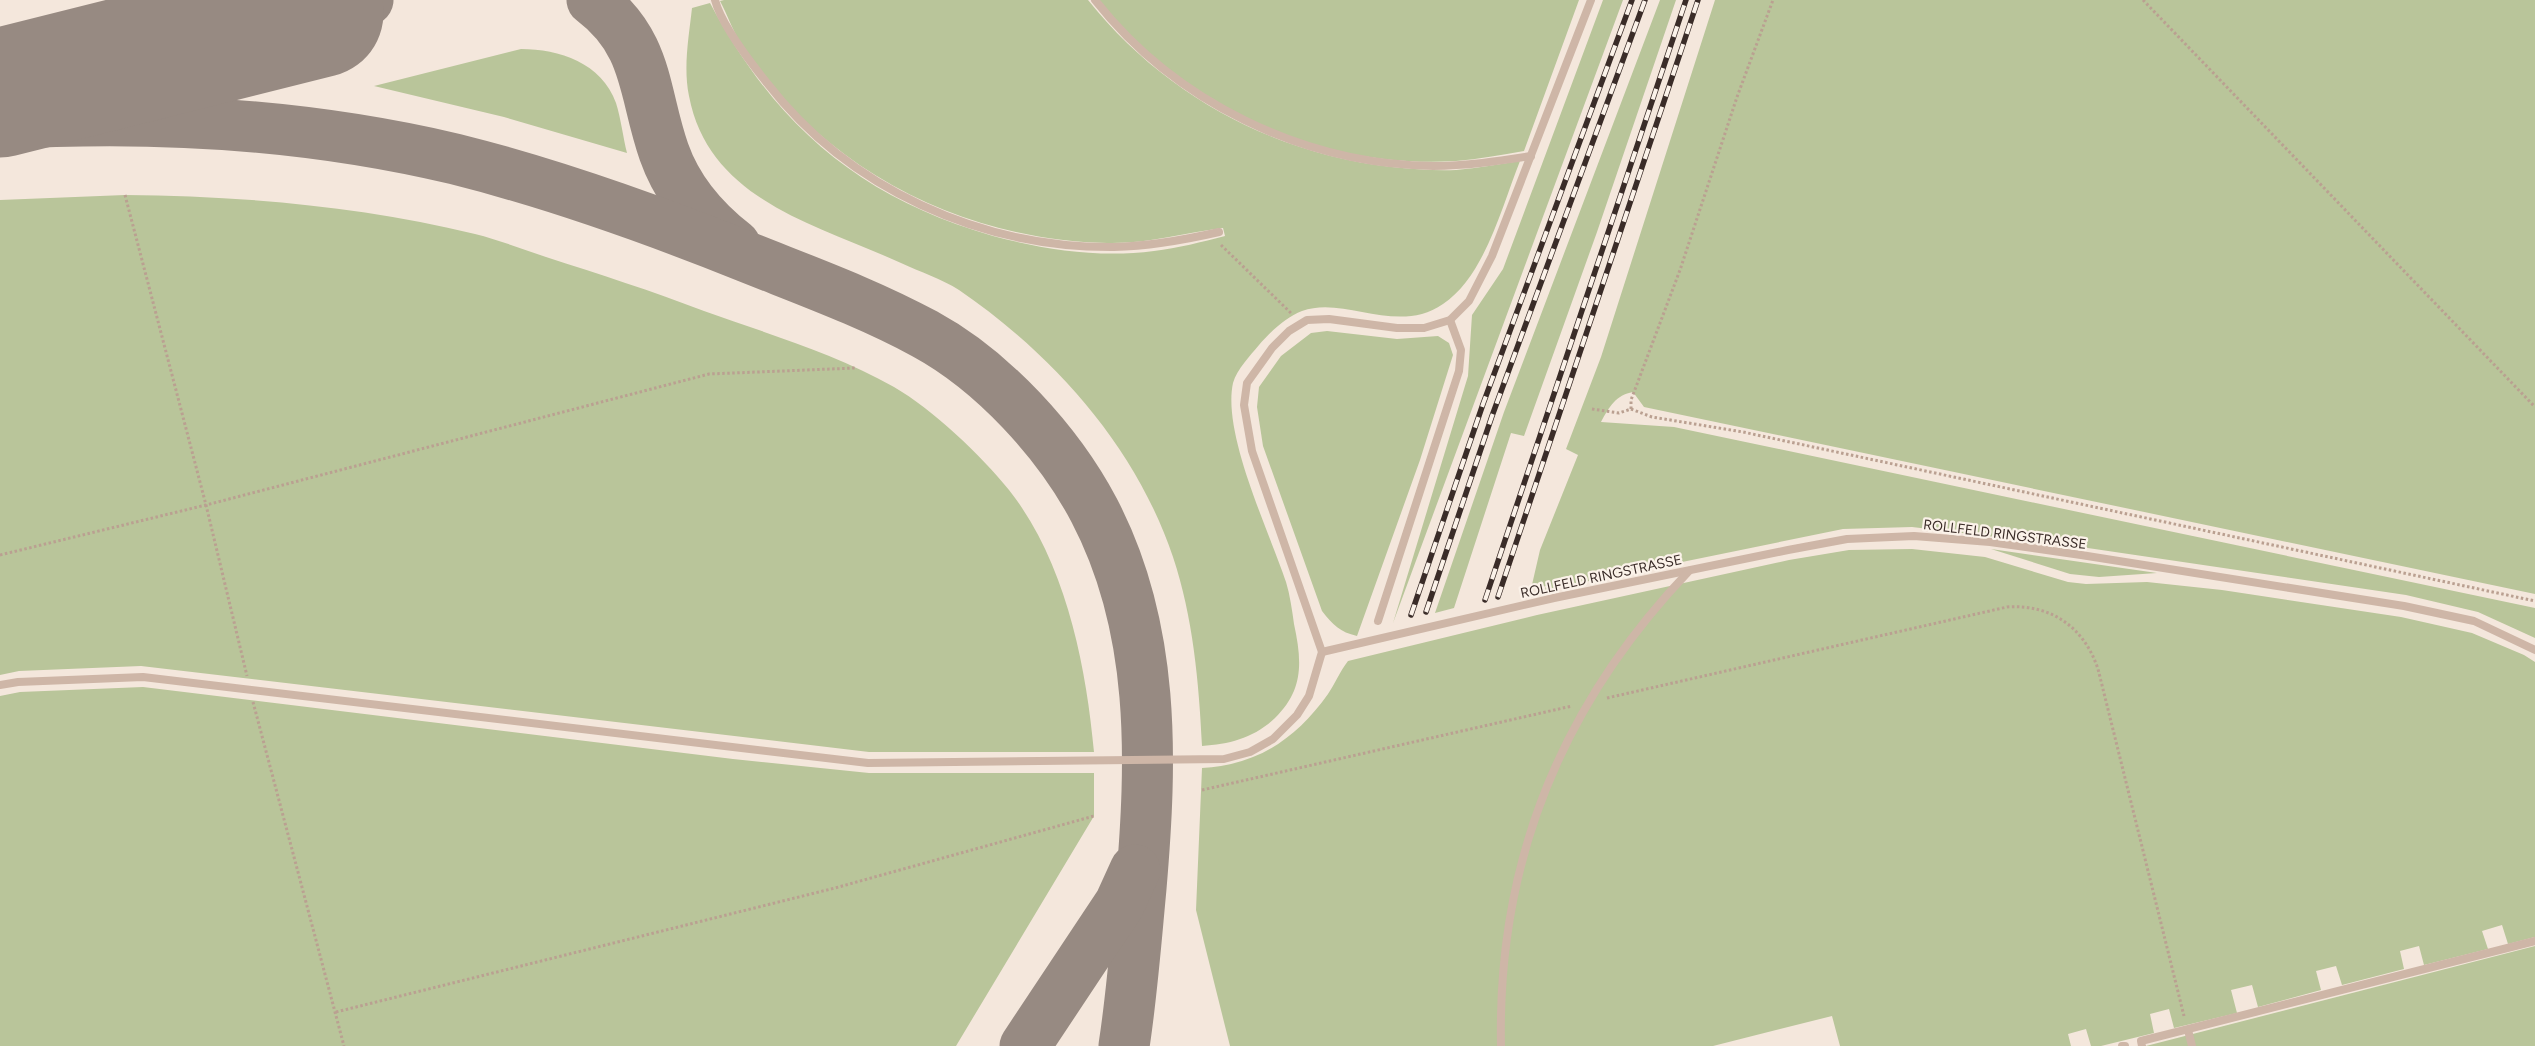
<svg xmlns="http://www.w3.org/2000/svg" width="2535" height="1046" viewBox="0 0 2535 1046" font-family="Figtree,sans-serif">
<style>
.green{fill:#b9c59a}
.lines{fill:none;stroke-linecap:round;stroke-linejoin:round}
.taxiway{stroke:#978a82;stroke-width:51}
.runway{stroke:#978a82;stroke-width:129}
.path{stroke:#baa091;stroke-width:3;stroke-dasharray:2.5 2.5;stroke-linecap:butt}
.service{stroke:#ceb6a7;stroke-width:8}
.rail-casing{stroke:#3a2c28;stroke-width:5.5}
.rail{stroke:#fbf2e9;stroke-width:4;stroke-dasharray:11;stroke-linecap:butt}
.labels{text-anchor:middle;stroke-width:4.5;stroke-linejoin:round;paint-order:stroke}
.street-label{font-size:14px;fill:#3a2c28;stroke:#fbf2e9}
</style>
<rect width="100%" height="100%" fill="#f4e7dc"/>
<g class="green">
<path d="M724,0H1088C1163,94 1273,154 1392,167C1413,169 1435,171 1456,170C1478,168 1499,164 1520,161C1502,206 1485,276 1443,304C1397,336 1344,295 1302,311C1286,317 1270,332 1259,345C1250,356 1237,369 1233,383C1222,434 1269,531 1286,582C1290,595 1292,610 1294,624C1302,661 1304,690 1275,718C1254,738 1230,744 1202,746C1199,682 1193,617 1173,557C1136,447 1054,355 959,290C942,279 920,272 901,263C818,225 709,201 689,96C683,67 689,36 692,8L710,3C775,125 860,198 993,236C1046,250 1100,258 1154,251C1178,248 1202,242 1225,236L1223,228C1184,233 1147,244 1107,243C960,240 819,167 740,42C732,29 727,14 720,1Z"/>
<path d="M1097,0H1579L1524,151C1501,155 1479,159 1456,161C1361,167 1262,138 1186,82C1174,73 1160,65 1149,55C1131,38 1115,18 1097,0Z"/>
<polygon points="1603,0 1623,0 1393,623 1468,376 1472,315 1503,269"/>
<polygon points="1660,0 1676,0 1597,232 1524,436 1511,433 1454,608 1435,613 1504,412"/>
<path d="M1715,0H2535V594L1644,407L1633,392C1616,395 1609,407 1601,422L1674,427L2535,608V638L2478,612L2406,595L2081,547L1912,527L1843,529L1545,590L1546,586L1531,589L1540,550L1578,455L1566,449L1601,357Z"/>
<path d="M521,49C559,49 602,63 616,103C621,119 623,137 627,153L504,117L374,86Z"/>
<path d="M125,195C242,196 360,206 475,234C499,240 522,249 546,257C599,274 652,291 704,311C768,334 834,353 894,387C932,409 982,456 1009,490C1065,561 1086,663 1094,752H869L141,666L19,671L0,675V200Z"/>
<path d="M1327,331L1397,339L1438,336L1449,343L1453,355L1420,460L1357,636C1340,632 1333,625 1322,611L1263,446L1257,407L1259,387L1281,356L1311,333Z"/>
<path d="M1912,549L1985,557L2068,582L2086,584L2147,582L2222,590L2401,617L2472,633L2524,655L2535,662V937L2508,944L2502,925L2482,931L2488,949L2424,965L2419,946L2400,951L2404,969L2342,985L2336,966L2316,971L2321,990L2258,1007L2252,985L2231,990L2237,1013L2174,1028L2169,1009L2150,1014L2154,1033L2101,1046H2091L2086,1029L2068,1034L2071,1046H1840L1832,1016L1713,1046H1230L1196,910L1202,768C1257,765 1296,739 1328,694C1335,684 1340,671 1348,661L1537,615L1789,560L1849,550Z"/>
<polygon points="1991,549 2157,573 2099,577 2070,574"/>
<polygon points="143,687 733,759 869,773 1094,773 1094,816 956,1046 0,1046 0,696 20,692"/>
<polygon points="2535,946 2535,1046 2146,1046"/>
</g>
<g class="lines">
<g class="taxiway">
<path d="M592,0C649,43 643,92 664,152C677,189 704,221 735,245"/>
<polyline points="319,13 368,0"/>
<path d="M0,124C151,115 307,124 455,159C555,184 652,219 747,257C807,281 868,303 925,334C993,371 1058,442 1094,510C1156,628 1152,760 1141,888C1136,941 1132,994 1124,1046"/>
<polyline points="1025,1046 1120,903 1135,870"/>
</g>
<polyline class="runway" points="0,93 319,13"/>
<g class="path">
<polyline points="2143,0 2535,407"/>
<polyline points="125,195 206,505 247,676"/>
<polyline points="1221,245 1292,314"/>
<polyline points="1592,409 1619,413 1631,409"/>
<polyline points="1631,409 1652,417 1743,432 2535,601"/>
<polyline points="1631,409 1631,400 1680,270 1737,97 1773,0"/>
<polyline points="0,555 206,505 709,374 855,368"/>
<path d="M1607,698L2007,607C2051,604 2084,627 2098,669L2184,1016"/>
<polyline points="253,702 344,1046"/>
<polyline points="1202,790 1572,706"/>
<polyline points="336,1012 835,888 1094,816"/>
</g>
<g class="service">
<path d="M715,0C721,24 751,63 767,83C849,189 981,248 1114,247C1150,246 1184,240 1219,232"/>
<path d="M1095,0C1175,102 1303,164 1433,166C1466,166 1499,161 1531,156"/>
<polyline points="1378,621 1459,371 1461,350 1450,320"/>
<polyline points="1322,652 1554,598 1788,550 1847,539 1914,536 1990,542 2081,555 2404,606 2474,621 2535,650"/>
<polyline points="0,685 18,682 143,677 868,763 1224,759 1250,752 1273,739 1297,715 1309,696 1322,652 1252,451 1244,405 1247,383 1272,348 1289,331 1307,320 1329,319 1397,328 1424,328 1450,320 1469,301 1492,256 1591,0"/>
<polyline points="2188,1030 2192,1046"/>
<path d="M1501,1046C1497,861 1562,704 1689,571"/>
<polyline points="2122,1046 2125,1046"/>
<polyline points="2142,1046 2141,1041 2535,941"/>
</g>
<defs>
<g id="rail">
<polyline points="1498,597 1698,0"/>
<polyline points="1485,600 1686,0"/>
<polyline points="1426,612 1492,416 1645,0"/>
<polyline points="1411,615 1483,404 1632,0"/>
</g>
</defs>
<use href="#rail" class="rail-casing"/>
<use href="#rail" class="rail"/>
</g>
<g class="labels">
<g class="street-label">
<text transform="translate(2005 534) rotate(7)" y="5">ROLLFELD RINGSTRASSE</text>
<text transform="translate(1601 576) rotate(-12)" y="5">ROLLFELD RINGSTRASSE</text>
</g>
</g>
</svg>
